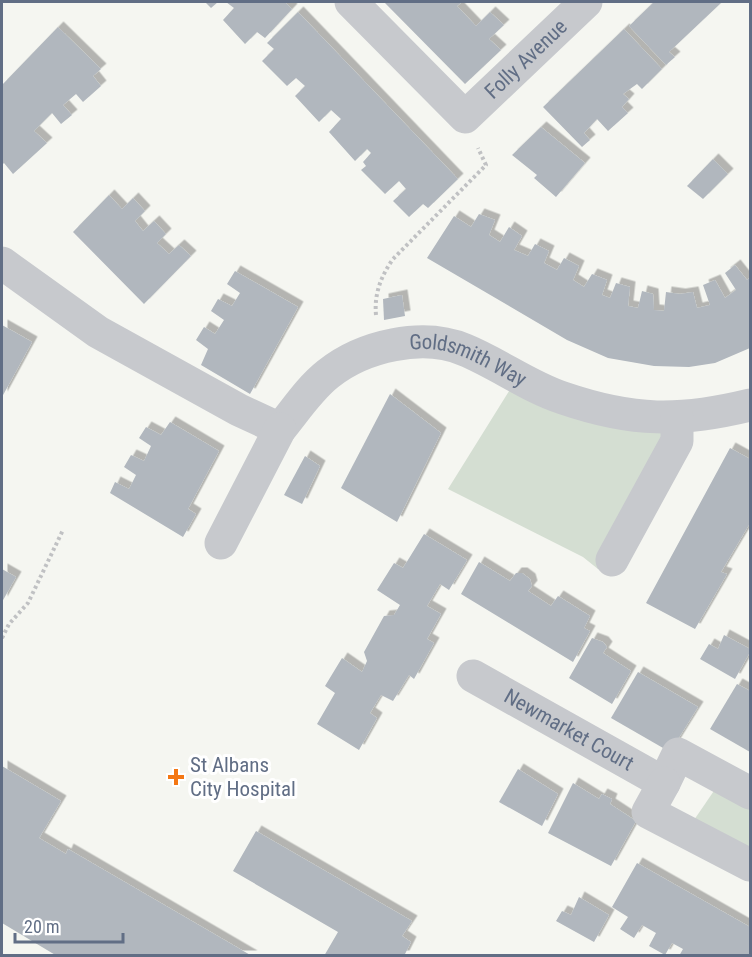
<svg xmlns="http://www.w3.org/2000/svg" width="752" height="957" viewBox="0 0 752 957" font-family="'Roboto Condensed',sans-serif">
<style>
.green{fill:#d4ded2}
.building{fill:#b1b7be;filter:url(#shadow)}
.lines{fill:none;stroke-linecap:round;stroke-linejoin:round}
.path{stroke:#c0c1c3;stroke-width:4;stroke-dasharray:3 3;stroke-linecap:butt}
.street{stroke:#c7c9cd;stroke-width:33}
.poi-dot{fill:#f47713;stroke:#fff;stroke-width:2}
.labels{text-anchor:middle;stroke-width:6;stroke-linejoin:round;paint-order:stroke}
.street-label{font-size:21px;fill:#616e85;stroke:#fff}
.poi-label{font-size:21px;fill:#616e85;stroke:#fff;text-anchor:start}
</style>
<defs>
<filter id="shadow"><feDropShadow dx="5.5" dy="-5.5" stdDeviation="0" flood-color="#0004"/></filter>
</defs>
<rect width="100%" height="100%" fill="#f5f6f1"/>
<g class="green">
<polygon points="516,380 671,424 671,442 598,569 583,557 448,489"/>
<polygon points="718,785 750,802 750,852 694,820"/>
</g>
<g class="building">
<polygon points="205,2 218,2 211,8"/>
<polygon points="226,2 285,2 292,9 265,38 257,32 245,44 223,20 234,8"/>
<polygon points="384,2 462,2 457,6 476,26 490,12 504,25 489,39 501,50 465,84"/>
<polygon points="654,2 722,2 669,52 675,57 666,65 629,26"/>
<polygon points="298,12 458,179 428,208 423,204 409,217 393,201 406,189 399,181 385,194 361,170 366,166 363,162 371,153 367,149 355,161 329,132 341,119 331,110 319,122 295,96 305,86 296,78 287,86 262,61 274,49 267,43"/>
<polygon points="58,27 101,69 93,76 101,86 83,102 76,94 63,105 72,115 61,124 52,113 34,131 47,143 13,174 4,163 2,165 2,85"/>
<polygon points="624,29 662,69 642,89 637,84 623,94 629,99 622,107 628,113 608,131 597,119 584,133 590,140 582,147 543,107"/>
<polygon points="541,127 585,163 556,197 534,178 537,175 512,155"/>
<polygon points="713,159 728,174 703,199 687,186"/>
<polygon points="109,195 122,209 133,198 145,211 135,221 143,231 154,221 166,234 157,243 169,254 179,245 191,256 144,304 73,232"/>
<polygon points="479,214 495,220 489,235 500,242 509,227 522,236 514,250 528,256 535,244 549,251 544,263 557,270 564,258 579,266 573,280 584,287 592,274 607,280 602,295 610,298 616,283 630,287 628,306 638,308 642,291 653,294 654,310 664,311 666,292 680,294 693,292 697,308 710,305 703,285 715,280 725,298 736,290 725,273 735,265 747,280 750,277 750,348 715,363 689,367 654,366 608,358 567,340 427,258 454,216 471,227"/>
<polygon points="235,271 298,307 250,394 201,365 208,349 196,340 204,327 215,334 224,320 211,311 218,299 232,306 240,293 227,284"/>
<polygon points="402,295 405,316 384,320 383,299"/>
<polygon points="2,325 32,342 2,397"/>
<polygon points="390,394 441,433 397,522 341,488"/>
<polygon points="170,422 219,451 188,509 196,514 183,537 110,493 115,482 129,489 136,475 124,467 131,455 144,461 151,446 139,438 146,427 161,435"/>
<polygon points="730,448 750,459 750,523 721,572 727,574 695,629 646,603"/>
<polygon points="305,456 320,466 302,504 284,495"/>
<polygon points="424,534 467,560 449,590 440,584 427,606 441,614 427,639 434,643 414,679 409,675 393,701 381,695 370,713 377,718 359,750 317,724 335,693 325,686 342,658 362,672 367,661 364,652 384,616 394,615 400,605 377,590 394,563 403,568"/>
<polygon points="479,562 510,581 516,573 522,573 530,579 532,586 528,591 551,606 558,596 590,616 584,628 590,631 573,662 461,594"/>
<polygon points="2,569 16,577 2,602"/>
<polygon points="724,635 750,649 750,652 735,679 700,659 709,644 718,649"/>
<polygon points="592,638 603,642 607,647 603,653 631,671 612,704 569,678"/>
<polygon points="638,672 698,707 670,752 611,718"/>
<polygon points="737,684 750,691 750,752 710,729"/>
<polygon points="2,766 61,801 39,838 66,854 68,849 252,956 57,956 2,923"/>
<polygon points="518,769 558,794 542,826 499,802"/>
<polygon points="573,783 599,799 602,794 612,799 610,804 636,821 611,866 548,833"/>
<polygon points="256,831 412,921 402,936 411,942 404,956 324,956 338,932 233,871"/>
<polygon points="637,863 750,927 750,956 679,956 683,949 672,943 665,955 649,946 656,933 642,925 634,938 620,929 628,917 612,907"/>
<polygon points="579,897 609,915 594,942 556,921 562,911 571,915"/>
</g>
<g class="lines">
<g class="path">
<path d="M376,315C374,294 381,276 393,259L486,165L478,148"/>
<polyline points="2,638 9,624 28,603 63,530"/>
</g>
<g class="street">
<path id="s1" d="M351,2L465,117L586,2"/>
<path id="s2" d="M2,263L98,332L239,410L280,429C295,411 309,389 328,374C363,346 423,332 465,350C499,364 529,387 563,398C633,422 680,422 750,405"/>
<polyline points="221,543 280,429"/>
<polyline points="612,560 677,441 677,418"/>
<path id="s3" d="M473,676L664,783L678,754L750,793"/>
<polyline points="664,783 648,812 750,865"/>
</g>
</g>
<path class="poi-dot" d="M173 768h6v6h6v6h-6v6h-6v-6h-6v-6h6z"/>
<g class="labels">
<g class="street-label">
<text dy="7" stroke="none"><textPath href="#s1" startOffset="246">Folly Avenue</textPath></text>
<text dy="7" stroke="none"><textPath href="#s2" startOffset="548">Goldsmith Way</textPath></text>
<text dy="7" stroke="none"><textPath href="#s3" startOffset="110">Newmarket Court</textPath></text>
</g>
<g class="poi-label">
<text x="190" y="772">St Albans<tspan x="190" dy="24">City Hospital</tspan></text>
</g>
</g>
<rect width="752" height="957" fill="none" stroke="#616e85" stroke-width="6"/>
<path d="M15 933v9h108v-9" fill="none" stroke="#616e85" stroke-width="3"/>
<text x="24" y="933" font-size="18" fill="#616e85" stroke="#ffffff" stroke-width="4.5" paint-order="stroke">20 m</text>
</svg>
